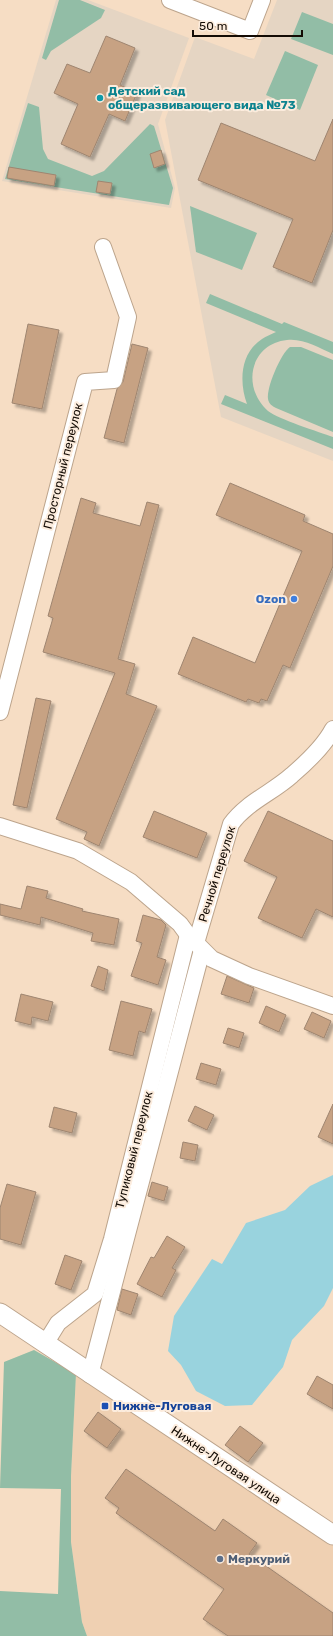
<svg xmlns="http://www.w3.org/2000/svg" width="333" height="1636" viewBox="0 0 333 1636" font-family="Rubik,sans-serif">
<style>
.built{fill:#efd0b2}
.education{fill:#e5d5c3}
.green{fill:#92bda6}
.water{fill:#99d3de}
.building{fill:#c7a283;stroke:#9e8570;filter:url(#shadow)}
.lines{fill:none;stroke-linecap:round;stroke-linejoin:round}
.minor-casing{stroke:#bca48c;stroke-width:18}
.tertiary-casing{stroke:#bca48c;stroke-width:21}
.minor{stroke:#fff;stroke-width:16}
.tertiary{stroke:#fff;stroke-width:19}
.culture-dot{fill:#0f9aa8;stroke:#fcecdd;stroke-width:1.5}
.shop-dot{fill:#3f7fe0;stroke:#fcecdd;stroke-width:1.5}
.transit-dot{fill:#1a4fb4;stroke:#fcecdd;stroke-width:1.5}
.service-dot{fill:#5c6f8a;stroke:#fcecdd;stroke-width:1.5}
.labels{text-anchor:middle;stroke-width:4;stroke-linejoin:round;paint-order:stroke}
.culture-label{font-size:12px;font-weight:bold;fill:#0d838f;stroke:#fcecdd;text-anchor:start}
.street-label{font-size:12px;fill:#130b04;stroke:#fcecdd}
.shop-label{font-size:12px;font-weight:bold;fill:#366cbe;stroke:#fcecdd;text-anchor:end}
.transit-label{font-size:12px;font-weight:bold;fill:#164399;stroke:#fcecdd;text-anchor:start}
.service-label{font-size:12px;font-weight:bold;fill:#4e5e75;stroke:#fcecdd;text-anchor:start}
</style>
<defs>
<filter id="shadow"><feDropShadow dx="3.5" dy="3.5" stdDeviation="1" flood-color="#0004"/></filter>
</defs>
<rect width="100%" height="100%" fill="#f6ddc4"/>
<polygon class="built" points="76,1374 333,1546 333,1636 87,1636 82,1622 71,1542 71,1476"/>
<g class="education">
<polygon points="56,0 88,0 189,38 158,124 175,188 171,208 2,181"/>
<polygon points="277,0 333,0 333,461 221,417 165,120 195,37 254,59"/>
</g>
<g class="green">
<polygon points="59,0 80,0 105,10 101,18 51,51 46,60 42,58"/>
<polygon points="302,12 333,24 333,55 291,39"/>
<polygon points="285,51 318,65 300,110 266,95"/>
<polygon points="28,103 39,107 43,149 48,159 92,176 104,171 150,124 154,126 173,188 169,205 5,179"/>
<polygon points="190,206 257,233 242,270 196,252"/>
<path d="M210,294L282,324L284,322L333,342V354C319,348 303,338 287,340C250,344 241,387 268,411C278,419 319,432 333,437V449L221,404L225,395L247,404C239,382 240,353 262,339C266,336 272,334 276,332L206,303Z"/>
<path d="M290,347H301L333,360V432L276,408C272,406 269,404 268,399C266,388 281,353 290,347Z"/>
<polygon points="34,1350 76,1374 71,1476 71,1542 82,1622 87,1636 0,1636 0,1591 58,1594 61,1489 0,1488 4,1362"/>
</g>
<polygon class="water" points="333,1175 333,1288 324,1306 292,1340 283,1367 252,1405 225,1406 196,1391 181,1365 168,1351 174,1316 212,1259 222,1264 246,1223 285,1210 310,1186"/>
<g class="building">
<polygon points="106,36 135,48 120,85 137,93 125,121 109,114 90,157 61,144 78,104 54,93 67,64 90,73"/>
<polygon points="333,119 333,230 312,283 273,267 293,219 198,180 221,123 315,161"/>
<polygon points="161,150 165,164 154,168 150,154"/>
<polygon points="9,167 56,175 54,186 7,178"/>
<polygon points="98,181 112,183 110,194 96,192"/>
<polygon points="28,324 59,330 42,409 12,403"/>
<polygon points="132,344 148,348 124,443 104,438 117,389 123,382"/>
<polygon points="230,483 305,515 303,521 333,534 333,566 290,668 283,665 267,701 261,699 259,703 248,699 246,702 178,674 193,637 255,663 302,551 216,515"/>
<polygon points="81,498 96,503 93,513 140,526 147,502 159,505 118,659 135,664 126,694 157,706 99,846 84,839 87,832 56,819 115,673 43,652 53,618 48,616"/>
<polygon points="36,698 51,701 27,808 13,805"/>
<polygon points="154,811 207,833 197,858 143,837"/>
<polygon points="268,811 333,841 333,917 316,909 302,938 258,918 277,877 244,861"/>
<polygon points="27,886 48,891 46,898 83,909 82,911 119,919 114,945 91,941 93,933 41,917 40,925 0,915 0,904 21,909"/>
<polygon points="143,915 161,920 166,925 157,957 166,960 158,985 131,976 142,943 136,941"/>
<polygon points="98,966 108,970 104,991 91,986"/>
<polygon points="227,976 254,988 249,1003 221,994"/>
<polygon points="21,994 53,1002 48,1021 32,1017 31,1025 15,1021"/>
<polygon points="121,1001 152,1009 145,1033 139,1031 133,1056 109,1050"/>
<polygon points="266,1006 286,1015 279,1032 259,1023"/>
<polygon points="312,1012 331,1021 324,1038 304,1029"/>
<polygon points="228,1028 244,1033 239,1048 223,1043"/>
<polygon points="201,1063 221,1069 216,1085 196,1079"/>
<polygon points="333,1104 333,1144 318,1137"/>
<polygon points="195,1106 214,1115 207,1130 188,1121"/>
<polygon points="54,1107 77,1113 72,1133 49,1127"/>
<polygon points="183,1142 198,1145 195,1161 180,1158"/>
<polygon points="152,1182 168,1187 164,1201 148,1196"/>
<polygon points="7,1184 36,1192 21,1245 0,1239 0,1208"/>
<polygon points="167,1236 185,1247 172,1268 176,1270 162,1297 137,1284 151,1257 154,1258"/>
<polygon points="65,1255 82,1261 71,1290 55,1284"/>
<polygon points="122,1289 138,1294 131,1315 117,1310"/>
<polygon points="317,1376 333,1385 333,1409 307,1394"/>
<polygon points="98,1412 121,1429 107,1448 84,1431"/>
<polygon points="240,1426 263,1443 248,1462 225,1445"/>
<polygon points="126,1469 215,1531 223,1519 257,1543 249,1554 333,1613 333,1636 228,1636 203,1619 224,1589 116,1513 119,1508 105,1498"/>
</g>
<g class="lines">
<defs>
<g id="minor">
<polyline points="170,0 250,31 262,0"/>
<polyline points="0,712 85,382 114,380 128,317 103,247"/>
<polyline points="0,826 78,851 131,882 180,924 188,935 212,959 249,976 333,1006"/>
<path d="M196,943L231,824C247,802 272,793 292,775C306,763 324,746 333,729"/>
<polyline points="45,1344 58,1323 95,1294 112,1239 188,935"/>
<polyline points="90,1375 202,950"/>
</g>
<polyline id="tertiary" points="0,1313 333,1535"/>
</defs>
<use href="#minor" class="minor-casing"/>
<use href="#tertiary" class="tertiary-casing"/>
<use href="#minor" class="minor"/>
<use href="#tertiary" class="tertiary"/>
</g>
<circle class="culture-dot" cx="100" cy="98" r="4"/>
<circle class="shop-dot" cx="294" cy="599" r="4"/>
<rect class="transit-dot" x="101" y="1402" width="8" height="8" rx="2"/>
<circle class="service-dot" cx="220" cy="1559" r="4"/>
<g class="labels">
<g class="culture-label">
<text x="108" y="95">Детский сад<tspan x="108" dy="14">общеразвивающего вида №73</tspan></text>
</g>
<g class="street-label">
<text transform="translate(63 466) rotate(-76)" y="4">Просторный переулок</text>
<text transform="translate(217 874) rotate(-73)" y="4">Речной переулок</text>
<text transform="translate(134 1150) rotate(-76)" y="4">Тупиковый переулок</text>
<text transform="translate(226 1465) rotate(34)" y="4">Нижне-Луговая улица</text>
</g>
<g class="shop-label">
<text x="286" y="603">Ozon</text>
</g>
<g class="transit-label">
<text x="113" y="1410">Нижне-Луговая</text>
</g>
<g class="service-label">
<text x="228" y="1563">Меркурий</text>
</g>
</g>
<path d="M193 30v6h109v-6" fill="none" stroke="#130b04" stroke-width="2"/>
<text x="199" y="30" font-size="12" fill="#130b04" stroke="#fcecdd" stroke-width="3" paint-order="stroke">50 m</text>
</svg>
